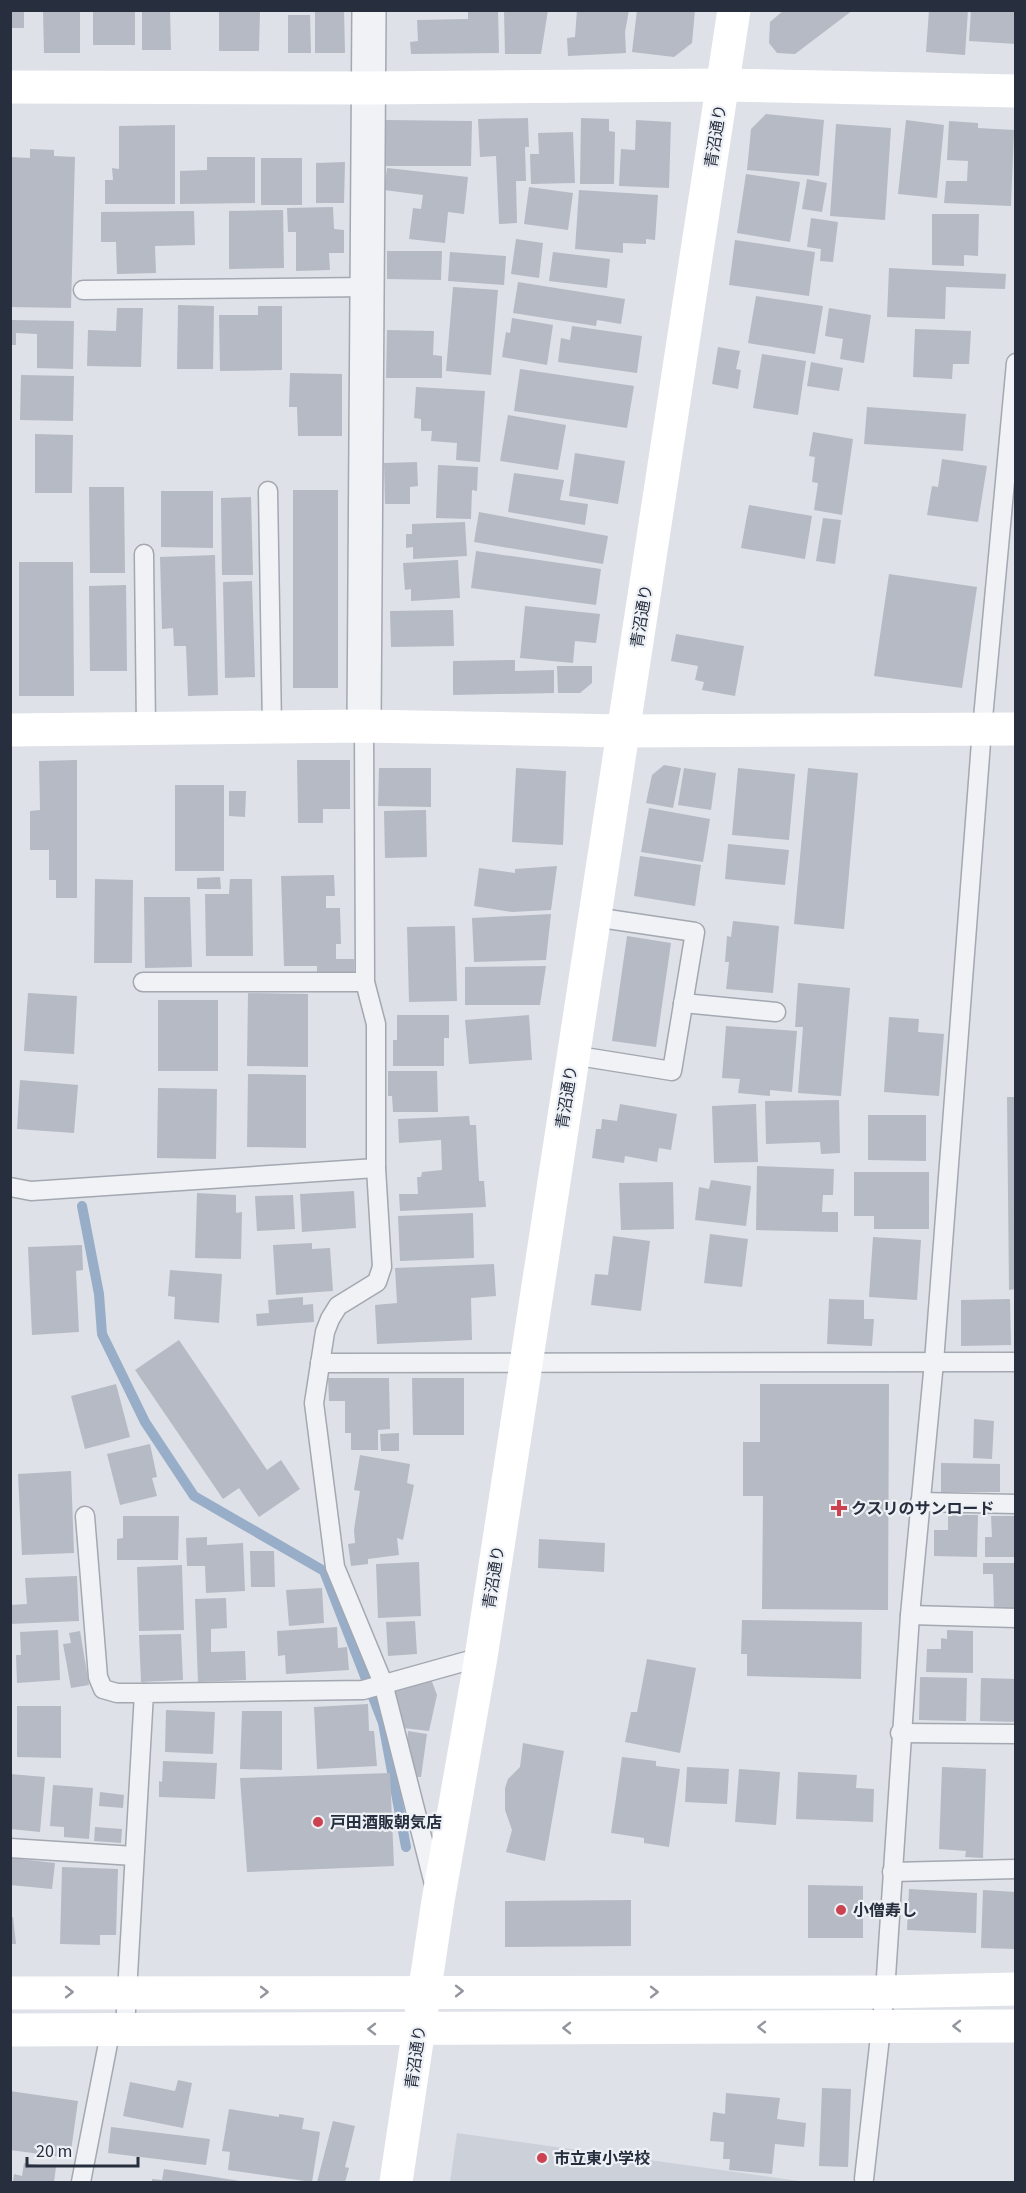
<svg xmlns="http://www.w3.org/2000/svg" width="1026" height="2193" viewBox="0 0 1026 2193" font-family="'Source Sans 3','Noto Sans JP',sans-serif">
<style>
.built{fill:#ccd0d9}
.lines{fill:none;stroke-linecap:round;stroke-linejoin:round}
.stream{stroke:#98adc8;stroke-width:10}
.building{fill:#b5bac4}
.lane-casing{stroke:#a3a8b1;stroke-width:21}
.street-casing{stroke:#a3a8b1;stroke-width:36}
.lane{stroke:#f0f2f6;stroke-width:18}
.street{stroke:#f0f2f6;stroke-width:33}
.secondary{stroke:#fff;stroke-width:33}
.oneway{stroke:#93969e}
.poi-dot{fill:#cd4251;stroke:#edf0f5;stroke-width:2}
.labels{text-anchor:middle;stroke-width:4.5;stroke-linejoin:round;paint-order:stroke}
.street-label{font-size:16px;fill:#272e3e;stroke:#edf0f5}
.poi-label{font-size:16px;font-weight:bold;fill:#272e3e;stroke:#edf0f5;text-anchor:start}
</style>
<rect width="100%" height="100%" fill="#dee1e7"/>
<polygon class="built" points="457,2133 806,2182 450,2182"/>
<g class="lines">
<polyline class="stream" points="82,1206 99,1294 102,1334 145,1422 194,1496 324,1571 383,1723 406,1847"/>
</g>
<g class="building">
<rect x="10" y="10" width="14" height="18"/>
<polygon points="43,10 80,10 80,53 44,53"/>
<rect x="93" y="10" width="42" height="35"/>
<polygon points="142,10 170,10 171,50 142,50"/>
<polygon points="219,10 260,10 259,51 219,51"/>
<polygon points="315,10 344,10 345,53 315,53"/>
<polygon points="468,10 498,10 499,53 411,54 410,42 418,41 417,20 468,19"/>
<polygon points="504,10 548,10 541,54 505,54"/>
<polygon points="577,10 629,10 625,32 626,53 568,56 567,38 575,37"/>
<polygon points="637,10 695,10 692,43 674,57 632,52"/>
<polygon points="784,10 853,10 795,54 777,53 769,43 770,22"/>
<polygon points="929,10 968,10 965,55 926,52"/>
<polygon points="971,10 1016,10 1016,44 969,41"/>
<polygon points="288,15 310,15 311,53 288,53"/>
<polygon points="766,114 824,120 819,176 747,170 751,129"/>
<polygon points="528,118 529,147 525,147 526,181 516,181 517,223 499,224 496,156 480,157 478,119"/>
<polygon points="581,118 609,119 609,131 615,132 614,184 580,184"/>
<polygon points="386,120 472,121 471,166 386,166"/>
<polygon points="636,120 671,122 669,188 619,186 621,149 635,150"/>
<polygon points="906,120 944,125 937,198 898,194"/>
<polygon points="949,121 978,123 978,128 1014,130 1011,206 944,203 946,181 967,181 968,161 947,160"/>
<polygon points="836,124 891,128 885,220 830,216"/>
<polygon points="175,125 175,204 105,204 105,180 113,180 112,168 119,169 119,126"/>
<polygon points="573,132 575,183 531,184 530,154 539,154 538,133"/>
<polygon points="30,149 54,150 54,156 75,157 71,308 10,307 10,157 30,158"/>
<polygon points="207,157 255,157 255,203 180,204 180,171 207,170"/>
<rect x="261" y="158" width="41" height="47"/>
<polygon points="345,162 344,203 316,203 316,163"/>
<polygon points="387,168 468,177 464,214 448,212 445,243 409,239 413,208 421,209 423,195 384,190"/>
<polygon points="746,174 800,182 790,242 737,233"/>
<polygon points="807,179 827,183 822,212 802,209"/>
<polygon points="529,187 573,193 568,230 524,224"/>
<polygon points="579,190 658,195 655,240 646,239 646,244 623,243 623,253 575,249"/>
<polygon points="333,207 334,229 344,230 344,253 329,253 330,270 296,271 296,232 288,232 287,208"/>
<polygon points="283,210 284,268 229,269 229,211"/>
<polygon points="194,211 195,245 155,246 156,273 117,274 116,242 101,242 101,212"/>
<polygon points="932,214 979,214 978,256 964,255 964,266 932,265"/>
<polygon points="811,218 838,222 833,262 820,261 821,249 807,247"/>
<polygon points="516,239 543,243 539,278 511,274"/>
<polygon points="735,240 815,252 809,296 729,285"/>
<polygon points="387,251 442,251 441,280 387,279"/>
<polygon points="450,252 506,256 504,285 448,281"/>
<polygon points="553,252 610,259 607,288 549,281"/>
<polygon points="889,268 1006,274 1005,289 946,287 945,319 887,317"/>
<polygon points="518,282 625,299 621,324 597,320 596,326 513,313"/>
<polygon points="453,287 498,290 491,375 446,371"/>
<polygon points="756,296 823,306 815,354 748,343"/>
<polygon points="178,305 214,306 213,369 177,369"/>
<polygon points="258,306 282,306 282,370 220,371 219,315 258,315"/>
<polygon points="117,308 143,308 141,367 87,366 88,330 116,331"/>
<polygon points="829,308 871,315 864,363 840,359 843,339 825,336"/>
<polygon points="512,318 553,325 547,365 502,357 506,332 510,333"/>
<polygon points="10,320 74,321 73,369 37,368 37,334 16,333 16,345 10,345"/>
<polygon points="572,326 642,336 637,373 558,362 561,338 570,340"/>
<polygon points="915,329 971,331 969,364 953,364 952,379 913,377"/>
<polygon points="387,330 434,331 433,355 442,356 442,378 386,378"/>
<polygon points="718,347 740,351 736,369 741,370 738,389 712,384"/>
<polygon points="762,354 806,361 798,415 753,408"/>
<polygon points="811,362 843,368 839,391 807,386"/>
<polygon points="520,369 634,386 627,428 514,411"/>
<polygon points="290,373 342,374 342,436 298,436 297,407 289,407"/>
<polygon points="21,375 74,376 73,421 20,420"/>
<polygon points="416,387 485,391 480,462 456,460 457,443 431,441 432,431 421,431 421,419 414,418"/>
<polygon points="867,407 966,414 963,451 864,444"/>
<polygon points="508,415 566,425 558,470 500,461"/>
<polygon points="813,432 853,439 842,515 814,510 818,483 812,482 815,457 809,456"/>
<polygon points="35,434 73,435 72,493 35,493"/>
<polygon points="575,453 625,461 618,504 569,496"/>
<polygon points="942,459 987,466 978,522 927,515 932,486 938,487"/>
<polygon points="417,462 418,486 410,487 410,504 385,504 384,463"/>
<polygon points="438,465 478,467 477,491 472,490 471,519 436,518"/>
<polygon points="514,473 564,480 560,500 588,504 585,525 508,512"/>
<polygon points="89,487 124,487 125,573 90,573"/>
<rect x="293" y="490" width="45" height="198"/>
<polygon points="161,491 213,491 213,548 161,547"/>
<polygon points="251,497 253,575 222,575 221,498"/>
<polygon points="749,505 812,516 805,559 741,548"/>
<polygon points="479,512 608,536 603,564 474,542"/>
<polygon points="823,518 841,520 835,564 816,561"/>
<polygon points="465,522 467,556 413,559 413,547 406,548 406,534 412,534 412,524"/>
<polygon points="476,551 601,569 596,605 471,588"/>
<polygon points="215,555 218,695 188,696 186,646 174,646 173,628 162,629 160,557"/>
<polygon points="458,560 460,598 411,601 411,589 405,590 403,563"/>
<polygon points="19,562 73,562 74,696 19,696"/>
<polygon points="889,574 977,587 962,688 874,676"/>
<polygon points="252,581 255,677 225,678 223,582"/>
<polygon points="126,585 127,671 90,671 89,586"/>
<polygon points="525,606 600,614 596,643 575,641 573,663 520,658"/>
<polygon points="453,610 454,646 391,647 390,611"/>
<polygon points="676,634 744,646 735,696 702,690 704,682 695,680 698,666 671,661"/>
<polygon points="515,660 515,671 554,670 554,693 453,695 453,661"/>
<polygon points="557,666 592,666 592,683 580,693 558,693"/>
<polygon points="77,760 77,898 56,898 56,880 49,880 49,850 30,850 30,811 40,810 39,761"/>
<polygon points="297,760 350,760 350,809 323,809 323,823 298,823"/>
<polygon points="664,765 681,768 673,808 646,803 652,775"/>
<polygon points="379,768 431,768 431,807 378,806"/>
<polygon points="516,768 566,771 563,845 512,842"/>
<polygon points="684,768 716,773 711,810 678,805"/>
<polygon points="738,768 795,774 789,840 732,835"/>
<polygon points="808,768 858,773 844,929 794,924"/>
<rect x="175" y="785" width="49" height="86"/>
<polygon points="229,791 246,791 245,817 229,816"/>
<polygon points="649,808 710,819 703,862 641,852"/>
<polygon points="426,810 427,857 385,858 384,811"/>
<polygon points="728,844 789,850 785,885 725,879"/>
<polygon points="640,856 701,865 695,906 634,896"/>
<polygon points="557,866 551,910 512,912 474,906 479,868 515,873 515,869"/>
<polygon points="334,875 335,896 326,896 326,908 340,908 341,944 336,944 336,959 354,959 354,974 317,975 317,966 284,966 281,876"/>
<polygon points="220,877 221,889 197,889 197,878"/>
<polygon points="95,879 133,880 132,963 94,963"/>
<polygon points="230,879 252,879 253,956 206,956 205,894 229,894"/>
<polygon points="144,897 190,897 192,967 145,968"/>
<polygon points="551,914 546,960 474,962 472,918"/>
<polygon points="733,921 779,926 773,993 726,989 729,962 725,962 727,936 731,937"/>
<polygon points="455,926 457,1001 409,1002 407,927"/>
<polygon points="627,936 671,943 656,1047 612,1041"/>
<polygon points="546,966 540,1005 465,1005 465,967"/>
<polygon points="798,983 850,988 841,1096 798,1093 803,1027 795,1027"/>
<polygon points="28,993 77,996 74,1054 24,1051"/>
<polygon points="248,993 308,994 308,1067 247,1066"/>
<rect x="158" y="1000" width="60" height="71"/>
<polygon points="397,1015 449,1015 449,1038 444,1038 444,1066 393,1066 393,1040 397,1040"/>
<polygon points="529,1015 532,1060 469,1064 465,1020"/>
<polygon points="889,1017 919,1019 918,1032 944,1034 939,1096 884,1092"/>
<polygon points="726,1026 797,1031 792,1092 770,1090 770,1096 738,1093 740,1079 722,1078"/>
<polygon points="388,1071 437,1071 438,1112 393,1112 392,1096 388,1096"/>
<polygon points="248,1074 306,1075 306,1148 247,1147"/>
<polygon points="20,1080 78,1085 74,1133 17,1129"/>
<polygon points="158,1088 217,1089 216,1159 157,1158"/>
<polygon points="1007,1097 1016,1097 1016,1289 1009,1290"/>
<polygon points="839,1100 840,1153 821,1154 820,1142 766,1144 765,1101"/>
<polygon points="620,1104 677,1114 671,1150 659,1148 657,1162 625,1156 624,1163 592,1158 596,1129 601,1129 602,1119 617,1121"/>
<polygon points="756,1104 758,1162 714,1163 712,1106"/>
<polygon points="868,1115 926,1115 926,1161 868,1160"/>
<polygon points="469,1116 470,1125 476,1125 479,1181 484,1181 486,1207 400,1211 399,1194 418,1194 417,1177 421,1177 422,1172 442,1170 441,1140 399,1143 398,1119"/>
<polygon points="757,1166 834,1169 833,1195 823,1195 822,1212 838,1212 838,1232 756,1230"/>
<polygon points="854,1172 929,1172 929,1229 874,1229 874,1216 854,1216"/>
<polygon points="711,1180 751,1186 746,1226 695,1220 699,1187 709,1189"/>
<polygon points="673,1182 674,1229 621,1230 619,1183"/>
<polygon points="354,1191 356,1228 302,1232 300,1194"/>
<polygon points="197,1193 236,1195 236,1213 242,1212 241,1259 195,1258"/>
<polygon points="293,1195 295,1229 257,1231 255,1196"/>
<polygon points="473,1213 474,1258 400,1261 398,1216"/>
<polygon points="710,1234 748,1239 742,1287 704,1283"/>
<polygon points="613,1236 650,1241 641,1311 591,1305 595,1274 608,1275"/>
<polygon points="873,1237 921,1240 917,1300 869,1297"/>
<polygon points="312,1243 312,1249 330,1248 333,1291 276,1295 273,1245"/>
<polygon points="82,1245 83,1270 76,1271 79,1332 32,1335 28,1247"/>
<polygon points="494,1264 496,1296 471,1298 472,1340 377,1344 375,1305 397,1303 395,1268"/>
<polygon points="170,1270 222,1274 219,1323 174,1319 175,1297 168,1296"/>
<polygon points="303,1297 303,1305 313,1304 314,1322 257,1326 256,1314 269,1313 268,1300"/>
<polygon points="829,1299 864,1300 864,1319 874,1319 872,1346 827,1344"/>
<polygon points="1010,1299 1011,1345 961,1346 961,1300"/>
<polygon points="179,1340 267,1470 281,1460 300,1489 259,1517 239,1488 223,1499 135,1370"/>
<polygon points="328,1378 389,1378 390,1429 378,1430 378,1450 351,1450 351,1433 345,1433 345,1401 329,1401"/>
<polygon points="412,1378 464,1378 464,1435 413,1435"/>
<polygon points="116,1384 130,1437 85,1449 71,1396"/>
<polygon points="760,1384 889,1384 888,1610 762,1609 763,1496 743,1496 743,1442 760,1442"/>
<polygon points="974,1419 994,1421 992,1459 973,1458"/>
<polygon points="399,1433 399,1451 381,1451 380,1434"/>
<polygon points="150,1444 157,1477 152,1478 157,1496 120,1505 107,1454"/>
<polygon points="360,1455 410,1464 407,1483 414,1485 403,1540 397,1538 399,1555 368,1559 368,1564 351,1566 348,1544 355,1543 354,1530 360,1491 354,1490"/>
<polygon points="941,1463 1000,1464 1000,1492 941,1492"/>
<polygon points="71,1471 74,1553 22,1555 18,1474"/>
<polygon points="948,1515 978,1515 977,1557 934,1556 934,1530 948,1530"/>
<polygon points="123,1516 179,1516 178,1560 117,1560 117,1539 123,1538"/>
<polygon points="991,1516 1016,1516 1016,1557 985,1557 985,1537 992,1537"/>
<polygon points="207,1537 207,1545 243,1543 245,1591 206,1593 205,1566 187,1566 186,1538"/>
<polygon points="539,1539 605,1543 604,1572 538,1568"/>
<polygon points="250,1551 274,1551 275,1587 251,1587"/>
<polygon points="419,1562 421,1616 378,1618 376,1564"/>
<polygon points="983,1563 1016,1563 1016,1609 994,1609 993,1574 983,1574"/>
<polygon points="182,1565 184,1630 139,1631 137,1567"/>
<polygon points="77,1576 79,1621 10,1624 10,1605 27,1604 25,1578"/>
<polygon points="322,1588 324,1623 289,1626 286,1590"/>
<polygon points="226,1598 227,1628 211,1629 211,1652 245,1651 246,1680 198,1682 195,1599"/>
<polygon points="742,1620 862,1622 861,1679 747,1676 747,1654 741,1654"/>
<polygon points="415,1621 417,1654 388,1656 386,1622"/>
<polygon points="337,1627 338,1648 347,1647 349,1670 286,1674 285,1655 278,1656 277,1631"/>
<polygon points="58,1630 60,1680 17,1683 16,1655 21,1655 20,1632"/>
<polygon points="947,1630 973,1631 973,1673 926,1672 927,1649 941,1649 941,1638 947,1639"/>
<polygon points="80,1631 89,1685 71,1688 63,1644 71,1643 69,1633"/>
<polygon points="181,1634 183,1680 141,1682 139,1635"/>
<polygon points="647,1659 696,1668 680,1753 625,1742 631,1712 637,1712"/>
<polygon points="920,1677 967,1678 966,1721 919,1720"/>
<polygon points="981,1678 1016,1679 1016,1722 980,1721"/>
<polygon points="431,1679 437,1695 429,1731 403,1728 395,1689"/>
<polygon points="368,1704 369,1731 374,1731 377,1766 317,1769 314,1707"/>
<polygon points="17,1706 61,1706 61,1758 17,1757"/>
<polygon points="166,1710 215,1712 213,1754 165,1752"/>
<polygon points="242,1711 282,1711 282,1770 240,1769"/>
<polygon points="408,1731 427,1734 421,1777 415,1777 407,1744"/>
<polygon points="523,1743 564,1751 545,1861 506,1852 512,1830 505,1810 505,1788 508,1779 520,1767"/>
<polygon points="622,1757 656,1761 656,1766 680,1769 669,1847 644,1843 644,1838 611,1833"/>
<polygon points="163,1761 217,1763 215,1799 159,1797 159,1781 162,1782"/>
<polygon points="687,1767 729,1769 727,1804 685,1802"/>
<polygon points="942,1767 986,1769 983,1858 965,1857 966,1851 939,1849"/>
<polygon points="739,1769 780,1772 776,1825 735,1822"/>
<polygon points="798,1772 857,1775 856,1788 874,1789 873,1822 796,1819"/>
<polygon points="390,1773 394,1866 247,1872 240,1778"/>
<polygon points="10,1774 45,1777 40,1832 10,1829"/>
<polygon points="53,1785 93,1788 89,1839 64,1837 64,1827 50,1826"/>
<polygon points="100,1792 124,1795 123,1808 99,1806"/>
<polygon points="95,1827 122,1829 121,1843 94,1841"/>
<polygon points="12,1858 55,1863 52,1889 10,1885"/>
<polygon points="62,1867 118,1869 116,1935 100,1935 100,1945 60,1944"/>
<polygon points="808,1885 863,1886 863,1938 808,1938"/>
<polygon points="909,1889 977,1893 976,1933 907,1930"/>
<polygon points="983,1890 1016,1892 1016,1949 981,1948"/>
<polygon points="631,1900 631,1946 505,1947 505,1901"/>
<polygon points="10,1917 13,1917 16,1944 10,1944"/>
<polygon points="178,2080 192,2083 183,2128 123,2116 130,2082 175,2091"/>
<polygon points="822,2088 851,2089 848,2167 819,2166"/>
<polygon points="10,2091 78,2101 70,2158 10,2150"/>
<polygon points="726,2093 780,2098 777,2119 806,2123 804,2147 775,2144 772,2174 729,2170 730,2159 723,2159 724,2142 710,2141 713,2112 725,2114"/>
<polygon points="229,2109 279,2117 279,2114 304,2118 302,2129 320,2132 312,2182 228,2170 230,2152 222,2151"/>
<polygon points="333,2121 355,2126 345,2167 349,2168 345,2182 317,2182"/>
<polygon points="111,2127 210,2139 206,2165 108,2153"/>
<polygon points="24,2163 56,2167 54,2182 13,2182 14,2174 22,2176"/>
<polygon points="164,2169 240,2181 240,2182 152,2182 152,2179 162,2180"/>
</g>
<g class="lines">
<defs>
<g id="lane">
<polyline points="83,290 368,287"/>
<polyline points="268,491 272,727"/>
<polyline points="144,554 146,729"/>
<polyline points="143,982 365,982"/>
<polyline points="683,1003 776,1012"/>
<polyline points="572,1055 672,1071 695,932 594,917"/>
<polyline points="376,1168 382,1267 377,1282 338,1306 330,1319 325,1332 314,1403 335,1567 383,1683 434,1884"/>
<polyline points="10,1187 31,1191 376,1168 376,1024 365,982 364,726"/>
<polyline points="320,1363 1016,1362"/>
<polyline points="920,1502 1016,1504"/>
<polyline points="85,1516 98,1677 103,1689 117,1693 144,1693"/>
<polyline points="910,1615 1016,1618"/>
<polyline points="900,1733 1016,1734"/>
<polyline points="10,1848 134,1856"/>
<polyline points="892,1872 1016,1869"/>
<polyline points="125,2028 144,1693 363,1690 481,1657"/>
<polyline points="864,2179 885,1992 910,1615 934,1362 982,729 1016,363"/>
<polyline points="81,2182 111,2028"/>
</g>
<polyline id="street" points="364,726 369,10"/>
</defs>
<use href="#lane" class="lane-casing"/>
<use href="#street" class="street-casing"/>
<use href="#lane" class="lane"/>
<use href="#street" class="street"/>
<g class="secondary">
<polyline points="10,87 369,88 723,85 1016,91"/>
<polyline points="10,730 364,726 623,731 1016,729"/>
<polyline points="10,1993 885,1992 1016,1989"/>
<polyline points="10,2030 1016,2026"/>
<polyline points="396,2182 438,1901 481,1657 734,10"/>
</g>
</g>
<defs><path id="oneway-chevron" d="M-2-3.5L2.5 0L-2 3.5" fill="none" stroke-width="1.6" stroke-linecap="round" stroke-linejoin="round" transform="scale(1.5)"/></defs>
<g class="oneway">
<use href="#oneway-chevron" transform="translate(459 1991)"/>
<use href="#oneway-chevron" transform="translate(69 1992)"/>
<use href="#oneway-chevron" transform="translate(264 1992)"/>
<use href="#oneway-chevron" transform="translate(654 1992)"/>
<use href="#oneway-chevron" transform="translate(957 2026) rotate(180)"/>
<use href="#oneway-chevron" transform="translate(762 2027) rotate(180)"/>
<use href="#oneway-chevron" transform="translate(567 2028) rotate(180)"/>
<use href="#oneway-chevron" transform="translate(372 2029) rotate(-180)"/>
</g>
<g class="poi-dot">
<path d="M836 1499h6v6h6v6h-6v6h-6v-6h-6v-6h6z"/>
<circle cx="318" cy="1822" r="6"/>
<circle cx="841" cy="1910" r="6"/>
<circle cx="542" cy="2158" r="6"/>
</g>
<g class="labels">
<g class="street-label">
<text transform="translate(715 136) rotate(-81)" y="6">青沼通り</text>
<text transform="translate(641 616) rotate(-81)" y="6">青沼通り</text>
<text transform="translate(566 1097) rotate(-81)" y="6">青沼通り</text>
<text transform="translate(493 1577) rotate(-81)" y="6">青沼通り</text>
<text transform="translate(415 2057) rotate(-82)" y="6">青沼通り</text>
</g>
<g class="poi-label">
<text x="851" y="1514">クスリのサンロード</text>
<text x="330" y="1828">戸田酒販朝気店</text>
<text x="853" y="1916">小僧寿し</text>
<text x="554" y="2164">市立東小学校</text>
</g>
</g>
<rect width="1026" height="2193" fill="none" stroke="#272e3e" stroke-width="24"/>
<path d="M27 2157v9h111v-9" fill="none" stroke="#272e3e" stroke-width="3"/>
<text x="36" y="2157" font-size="18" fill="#272e3e" stroke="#edf0f5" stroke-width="4.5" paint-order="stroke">20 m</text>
</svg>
